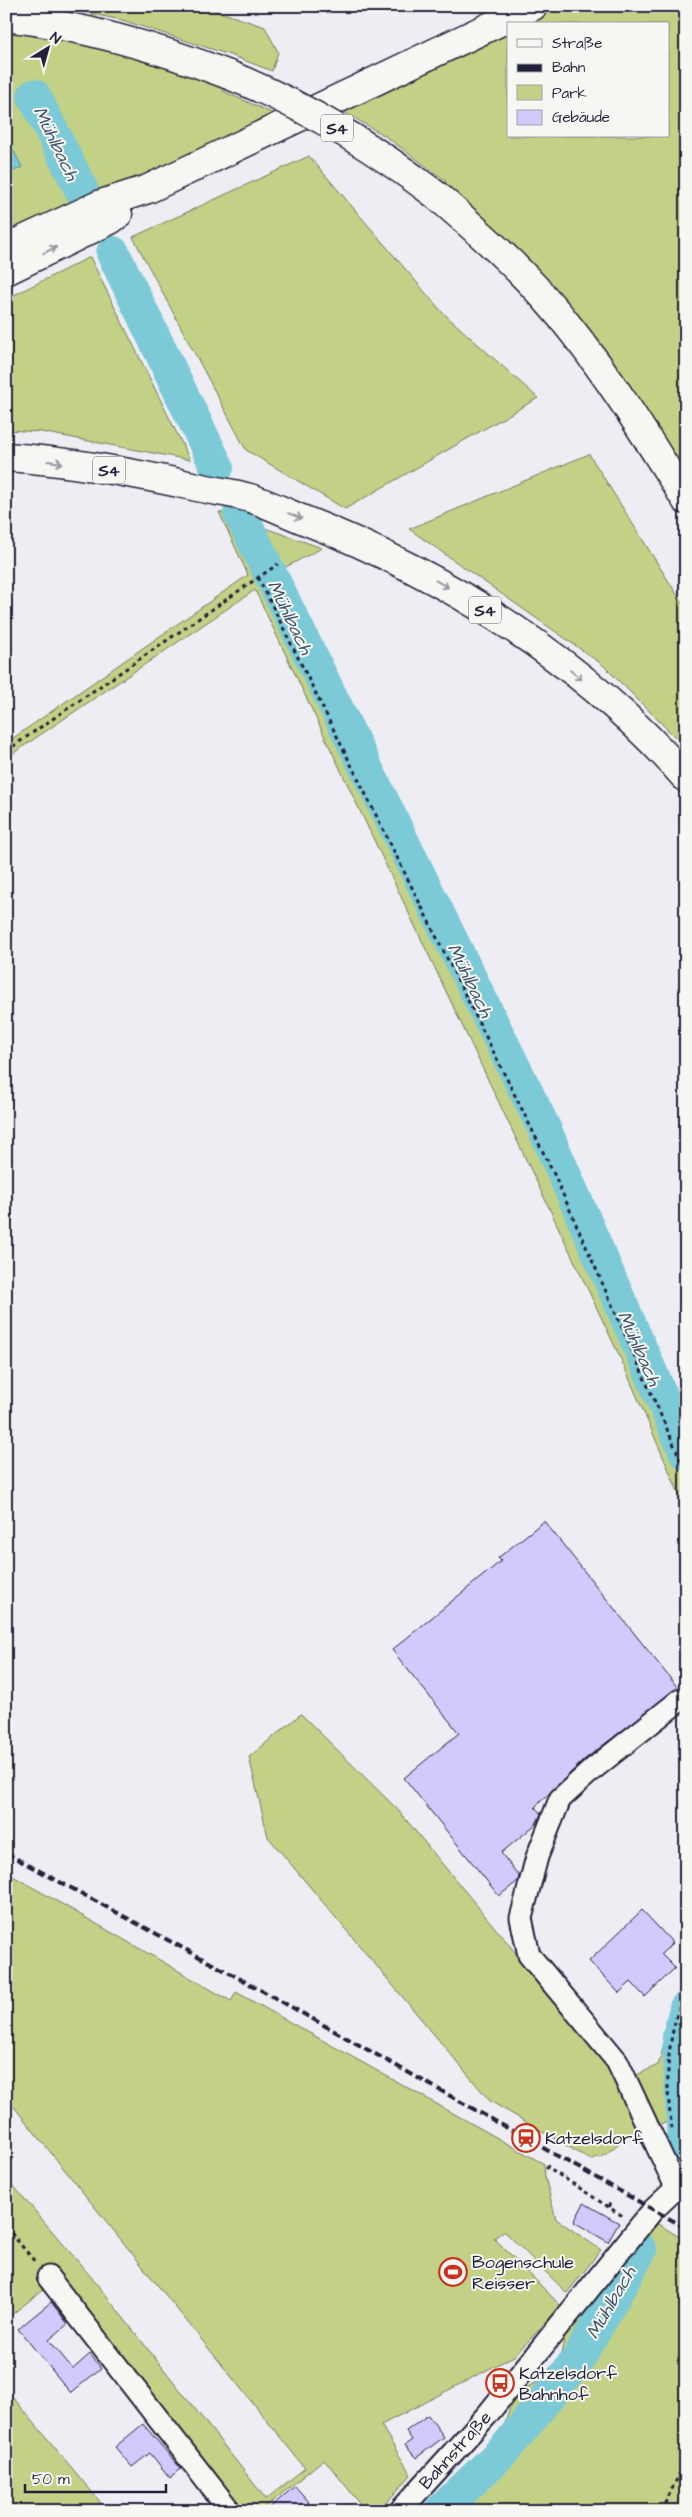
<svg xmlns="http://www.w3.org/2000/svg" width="692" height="2517" viewBox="0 0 692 2517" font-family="'Architects Daughter',sans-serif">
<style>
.green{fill:#c2d185;stroke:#727a60;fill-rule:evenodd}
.water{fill:#7bcad7;stroke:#578799}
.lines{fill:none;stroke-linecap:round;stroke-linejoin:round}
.river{stroke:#7bcad7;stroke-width:34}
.building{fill:#d0cafd;stroke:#22223b}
.minor-casing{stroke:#22223b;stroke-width:25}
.highway-casing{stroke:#22223b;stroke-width:31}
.path{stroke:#22223b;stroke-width:3;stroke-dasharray:4 4;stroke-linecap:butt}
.minor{stroke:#f6f6f2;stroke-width:21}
.highway{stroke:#f6f6f2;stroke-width:28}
.rail{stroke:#22223b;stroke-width:4;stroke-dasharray:8 4;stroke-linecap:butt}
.highway-bridge-casing{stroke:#22223b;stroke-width:31;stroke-linecap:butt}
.highway-bridge{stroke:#f6f6f2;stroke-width:28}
.oneway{stroke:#9797a0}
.labels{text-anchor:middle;stroke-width:4;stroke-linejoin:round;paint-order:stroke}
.shield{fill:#f6f6f2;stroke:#626272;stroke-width:1}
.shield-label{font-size:16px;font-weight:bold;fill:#22223b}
.poi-label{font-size:18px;fill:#22223b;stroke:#f6f6f2;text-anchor:start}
.street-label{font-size:18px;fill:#22223b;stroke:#f6f6f2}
.water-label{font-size:19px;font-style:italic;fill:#3d546a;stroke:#f6f6f2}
</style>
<rect width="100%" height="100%" fill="#eeedf4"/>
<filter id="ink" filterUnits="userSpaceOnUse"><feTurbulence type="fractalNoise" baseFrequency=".02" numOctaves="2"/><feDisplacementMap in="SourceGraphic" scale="10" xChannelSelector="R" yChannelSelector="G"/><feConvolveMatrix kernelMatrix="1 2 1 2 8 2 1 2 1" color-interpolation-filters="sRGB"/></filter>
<g filter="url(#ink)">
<g class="green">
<polygon points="51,6 202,6 265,27 278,52 272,71 233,56 122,20"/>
<path d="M533,6H686V500L629,409L436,195L446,181L385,136L329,103ZM508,24H668V136H508Z"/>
<polygon points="6,17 229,75 223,91 290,121 6,249"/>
<polygon points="309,156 442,312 538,398 345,509 246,450 133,237"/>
<polygon points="90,257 190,460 41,432 6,430 6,299"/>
<polygon points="589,454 686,609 686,748 603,665 409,529"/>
<polygon points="219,512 322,548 282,569 605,1237 686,1413 686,1510 620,1357 255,590 6,758 6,743 248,575"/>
<polygon points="301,1714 398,1810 622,2082 658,2065 686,1970 686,2120 639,2127 601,2158 596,2157 591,2160 490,2101 268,1837 249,1757"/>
<polygon points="6,1872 231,2001 236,1992 544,2164 545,2177 556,2219 601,2250 567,2293 504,2231 494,2238 561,2306 514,2356 381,2425 411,2475 379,2511 366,2511 324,2459 261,2511 244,2511 56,2280 6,2319 6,2177 92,2278 266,2499 305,2468 6,2097"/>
<polygon points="658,2224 686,2241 686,2511 422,2511 503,2429 511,2405 522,2390 543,2379 561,2354 565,2335 631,2250"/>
<polygon points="6,2389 101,2503 91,2511 6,2511"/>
</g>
<polygon class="water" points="6,136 22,167 6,175"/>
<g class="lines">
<g class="river">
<polyline points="34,96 81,189"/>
<polyline points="113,253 217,467"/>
<polyline points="240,513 544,1128 686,1453"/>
<polyline points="680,2167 684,2145 679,2037 686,2008"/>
<polyline points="441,2511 506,2448 577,2361 640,2250"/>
</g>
</g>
<g class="building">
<polygon points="544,1521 678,1688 585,1759 535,1807 541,1814 536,1824 501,1853 519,1876 518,1881 499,1896 404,1778 459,1733 392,1650 501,1561 498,1558"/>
<polygon points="642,1910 673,1943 661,1954 675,1968 645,1997 631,1982 619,1993 589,1961"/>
<polygon points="584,2203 619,2223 608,2242 574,2222"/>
<polygon points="51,2302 68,2324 49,2340 73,2369 90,2354 101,2368 71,2393 18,2329"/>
<polygon points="428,2415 444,2437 416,2458 405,2445 412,2440 406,2431"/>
<polygon points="143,2424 181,2469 170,2478 150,2453 132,2467 115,2447"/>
<polygon points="295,2486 309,2502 299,2511 266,2511"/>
</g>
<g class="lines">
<defs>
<g id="minor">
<polyline points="676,2187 617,2061 529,1955 521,1918 537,1857 560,1799 593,1769 680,1700"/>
<polyline points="48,2277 230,2511"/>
<polyline points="400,2511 487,2415 653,2210 686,2179"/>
</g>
<g id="highway">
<path d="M6,17C83,26 157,47 229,75"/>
<path d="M436,195C485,237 534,281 573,332C615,385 650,443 686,500"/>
<polyline points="6,248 101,204 148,189 533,6"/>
<polyline points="6,271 110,220 118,214"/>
<path d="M6,457C70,461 135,473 197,487C215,491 233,493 250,498C269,504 286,513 304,520C447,576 584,661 686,778"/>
</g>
</defs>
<use href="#minor" class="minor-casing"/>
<use href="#highway" class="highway-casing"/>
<g class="path">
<polyline points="258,577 553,1172 686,1472"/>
<polyline points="6,751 278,564"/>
<path d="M672,2129C664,2075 667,2038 686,1987"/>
<path d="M548,2165L547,2168C574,2183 596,2200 623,2216"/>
<polyline points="608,2207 612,2200"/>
<polyline points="6,2227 36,2263"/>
<polyline points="661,2511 686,2461"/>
</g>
<use href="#minor" class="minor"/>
<use href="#highway" class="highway"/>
<polyline class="rail" points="6,1853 261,1990 686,2228"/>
<defs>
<path id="highway-bridge" d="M229,75C304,105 372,146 436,195"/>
</defs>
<use href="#highway-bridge" class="highway-bridge-casing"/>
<use href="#highway-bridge" class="highway-bridge"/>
</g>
<defs><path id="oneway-shaft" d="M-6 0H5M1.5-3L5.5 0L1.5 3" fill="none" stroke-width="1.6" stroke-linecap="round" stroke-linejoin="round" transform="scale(1.25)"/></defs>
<g class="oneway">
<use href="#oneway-shaft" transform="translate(50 250) rotate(-26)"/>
<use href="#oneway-shaft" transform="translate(55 462) rotate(7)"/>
<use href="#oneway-shaft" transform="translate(295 516) rotate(22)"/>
<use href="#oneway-shaft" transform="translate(442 584) rotate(29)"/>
<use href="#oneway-shaft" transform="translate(576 675) rotate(39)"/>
</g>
</g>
<defs>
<symbol id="station-ring" viewBox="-11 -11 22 22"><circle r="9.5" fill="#f6f6f2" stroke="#c8321e" stroke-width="1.5"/><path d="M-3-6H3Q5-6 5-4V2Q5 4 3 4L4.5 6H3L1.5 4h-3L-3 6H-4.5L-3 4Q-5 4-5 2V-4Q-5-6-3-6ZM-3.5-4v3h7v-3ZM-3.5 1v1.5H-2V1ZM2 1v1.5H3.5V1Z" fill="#c8321e"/></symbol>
<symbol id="stadium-ring" viewBox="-11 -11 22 22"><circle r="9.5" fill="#f6f6f2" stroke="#c8321e" stroke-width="1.5"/><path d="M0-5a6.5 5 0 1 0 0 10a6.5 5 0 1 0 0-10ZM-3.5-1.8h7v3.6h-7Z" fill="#c8321e"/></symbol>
<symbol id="bus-ring" viewBox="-11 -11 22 22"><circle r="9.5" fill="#f6f6f2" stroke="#c8321e" stroke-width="1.5"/><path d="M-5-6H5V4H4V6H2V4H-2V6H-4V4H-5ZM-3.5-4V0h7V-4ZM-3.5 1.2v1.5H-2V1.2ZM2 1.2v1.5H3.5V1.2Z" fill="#c8321e"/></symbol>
</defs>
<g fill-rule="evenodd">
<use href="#station-ring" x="510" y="2122" width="32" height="32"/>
<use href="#stadium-ring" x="437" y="2256" width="32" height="32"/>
<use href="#bus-ring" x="484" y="2367" width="32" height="32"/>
</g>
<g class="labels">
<g class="shield">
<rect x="321" y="114.5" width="32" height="27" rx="4"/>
<rect x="93" y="456.5" width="32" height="27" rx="4"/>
<rect x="469" y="596.5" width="32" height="27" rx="4"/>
</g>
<g class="shield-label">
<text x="337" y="134">S4</text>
<text x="109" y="476">S4</text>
<text x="485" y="616">S4</text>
</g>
<g class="poi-label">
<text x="545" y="2144">Katzelsdorf</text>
<text x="472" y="2268">Bogenschule<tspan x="472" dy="21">Reisser</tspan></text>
<text x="519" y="2379">Katzelsdorf<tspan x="519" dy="21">Bahnhof</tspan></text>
</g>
<g class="street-label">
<text transform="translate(455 2450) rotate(-48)" y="6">Bahnstraße</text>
</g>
<g class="water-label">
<text transform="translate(57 143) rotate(64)" y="7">Mühlbach</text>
<text transform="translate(291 617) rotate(64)" y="7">Mühlbach</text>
<text transform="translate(471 980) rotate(64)" y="7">Mühlbach</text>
<text transform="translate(640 1348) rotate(66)" y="7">Mühlbach</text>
<text transform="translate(610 2302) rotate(-60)" y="7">Mühlbach</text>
</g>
</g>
<rect width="692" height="2517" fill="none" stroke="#f6f6f2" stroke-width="25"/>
<rect x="12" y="12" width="667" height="2492" fill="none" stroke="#22223b" stroke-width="2" filter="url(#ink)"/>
<rect x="507" y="22" width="162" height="115" fill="#f6f6f2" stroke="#a1a1a9"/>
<rect x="517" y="39" width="25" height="8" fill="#f6f6f2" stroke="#a1a1a9"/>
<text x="552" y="48" font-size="15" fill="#22223b">Straße</text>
<rect x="517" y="64" width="25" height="8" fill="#22223b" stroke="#a1a1a9"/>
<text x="552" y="72" font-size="15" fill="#22223b">Bahn</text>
<rect x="517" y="85" width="25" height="15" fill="#c2d185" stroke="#a1a1a9"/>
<text x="552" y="98" font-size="15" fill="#22223b">Park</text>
<rect x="517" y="110" width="25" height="15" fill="#d0cafd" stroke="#a1a1a9"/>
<text x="552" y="122" font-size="15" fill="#22223b">Gebäude</text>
<g transform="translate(48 48) rotate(37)" stroke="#f6f6f2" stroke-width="4" paint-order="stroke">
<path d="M0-4L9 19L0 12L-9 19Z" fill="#22223b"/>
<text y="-8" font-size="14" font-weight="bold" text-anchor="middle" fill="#22223b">N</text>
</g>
<path d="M25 2484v8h141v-8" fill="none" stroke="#22223b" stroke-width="2.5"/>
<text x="32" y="2484" font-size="15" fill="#22223b" stroke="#f6f6f2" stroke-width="4" paint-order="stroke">50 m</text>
</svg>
